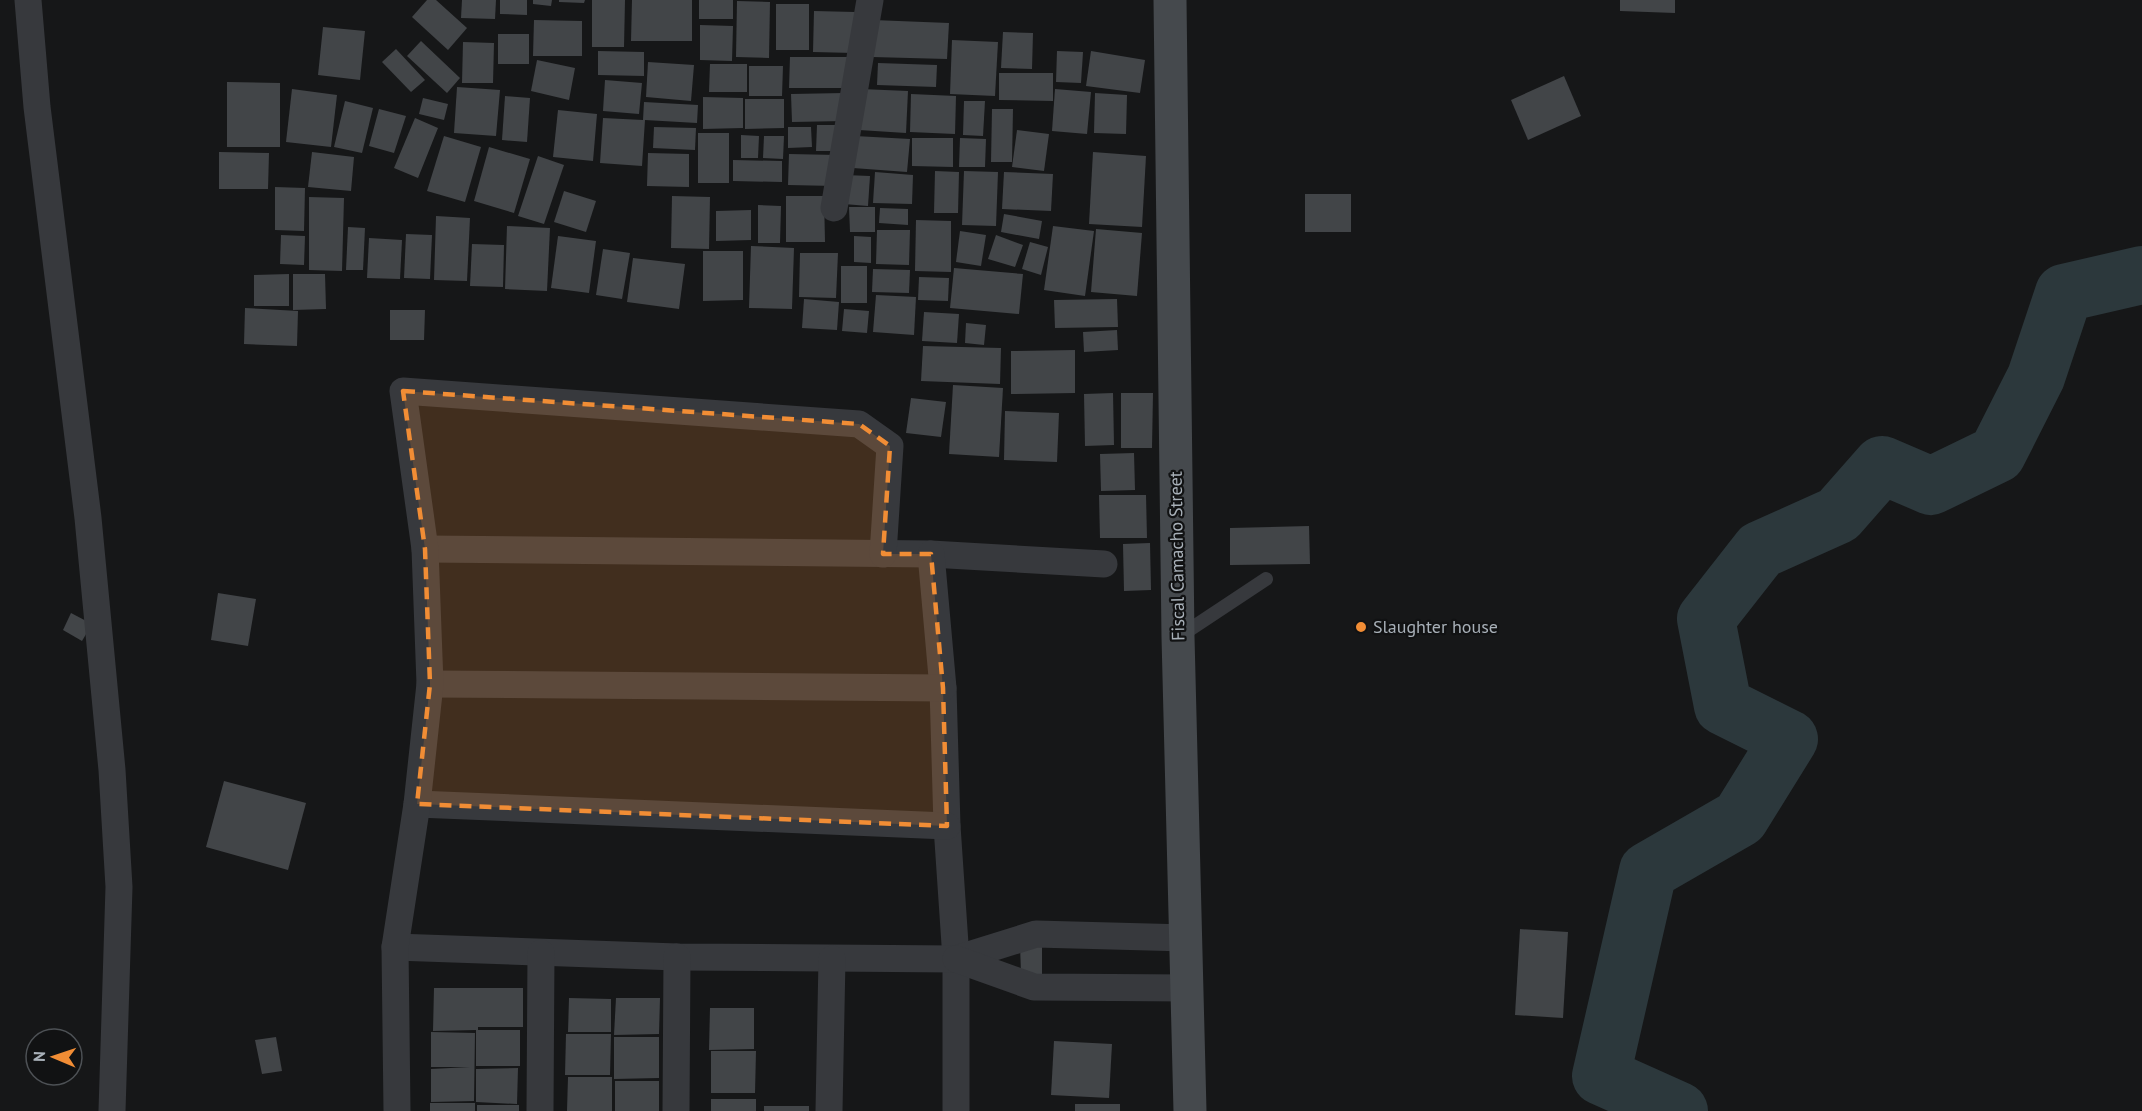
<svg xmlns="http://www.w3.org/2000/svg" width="2142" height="1111" viewBox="0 0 2142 1111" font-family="'PT Sans',sans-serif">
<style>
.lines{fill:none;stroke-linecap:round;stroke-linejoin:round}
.river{stroke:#2c383c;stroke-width:58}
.building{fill:#424548}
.lane{stroke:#37393d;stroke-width:14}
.street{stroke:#37393d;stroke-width:27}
.secondary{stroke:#45494d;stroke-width:33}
.marked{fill:#f18d35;fill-opacity:0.2;stroke:#f18d35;stroke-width:4.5;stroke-dasharray:12 8;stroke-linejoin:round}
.poi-dot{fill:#f18d35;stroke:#111213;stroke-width:2}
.labels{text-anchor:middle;stroke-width:4.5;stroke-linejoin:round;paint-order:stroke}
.street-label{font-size:18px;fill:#a8b0b8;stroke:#111213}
.poi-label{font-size:18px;fill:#a8b0b8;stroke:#111213;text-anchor:start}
</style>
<rect width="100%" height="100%" fill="#161718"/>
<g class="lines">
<polyline class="river" points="1679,1111 1601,1076 1648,871 1740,818 1789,739 1723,706 1706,619 1760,550 1838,515 1882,465 1931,486 1997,454 2036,377 2064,293 2142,275"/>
</g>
<g class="building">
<polygon points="427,0 436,0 467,28 448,50 412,17"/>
<polygon points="462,0 496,0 495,19 461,18"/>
<polygon points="500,0 527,0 527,15 500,14"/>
<polygon points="533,0 552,0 551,6 533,4"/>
<polygon points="559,0 585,0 584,3 559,2"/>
<polygon points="592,0 625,0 624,47 592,47"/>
<polygon points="632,0 692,0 692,41 631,41"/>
<rect x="699" y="0" width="34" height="19"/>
<polygon points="1620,0 1675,0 1675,13 1620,11"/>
<polygon points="737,1 770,2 769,58 736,57"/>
<rect x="776" y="4" width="33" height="46"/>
<polygon points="814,11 855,12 854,53 813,52"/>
<polygon points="534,20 582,21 582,56 533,56"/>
<polygon points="873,20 949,23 947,59 872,57"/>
<polygon points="700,25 733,26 732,61 700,60"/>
<polygon points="323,27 365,31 360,80 318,75"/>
<polygon points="1003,32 1033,33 1032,69 1001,68"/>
<rect x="498" y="34" width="31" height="30"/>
<polygon points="952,40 998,42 995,96 950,94"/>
<polygon points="421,41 460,78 447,93 407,56"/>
<polygon points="463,42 494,43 493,83 462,83"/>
<polygon points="396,49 425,80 411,92 382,62"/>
<polygon points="598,51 644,52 644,76 598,75"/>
<polygon points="1057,51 1083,52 1081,83 1056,82"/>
<polygon points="1091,51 1145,60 1140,93 1086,86"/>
<polygon points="790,57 849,57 849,88 789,88"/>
<polygon points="537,60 575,68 569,100 531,91"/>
<polygon points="648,62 694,65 691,101 646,97"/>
<polygon points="878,63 937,65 936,87 877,85"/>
<polygon points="710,64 747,64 747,92 709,92"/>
<polygon points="749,66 783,66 782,96 749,96"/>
<polygon points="999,73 1053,73 1053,101 999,100"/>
<polygon points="1564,76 1581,116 1528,140 1511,100"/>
<polygon points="605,80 642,83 639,114 603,111"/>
<polygon points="227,82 280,83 280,147 227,147"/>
<polygon points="457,87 500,90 496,136 454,133"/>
<polygon points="292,89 337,95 331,147 286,142"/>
<polygon points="861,89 908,91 906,133 859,130"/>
<polygon points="1055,89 1091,92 1087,134 1052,131"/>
<polygon points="844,93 845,121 792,122 791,94"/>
<polygon points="1095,93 1127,95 1126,134 1094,133"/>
<polygon points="911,94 956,96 955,134 910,132"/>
<polygon points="505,96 530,98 527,142 502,140"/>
<polygon points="703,97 743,98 743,128 703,129"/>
<polygon points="423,98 448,104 444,120 419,114"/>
<polygon points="745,99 784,99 784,128 745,129"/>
<polygon points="345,101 373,108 362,153 334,147"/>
<polygon points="964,101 985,101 983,136 963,135"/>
<polygon points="644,102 698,105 697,123 645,120 642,166 600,163 603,118 643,120"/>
<polygon points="379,109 406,116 394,153 369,146"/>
<polygon points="992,109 1013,109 1012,162 991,162"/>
<polygon points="558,110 597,114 593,161 553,157"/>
<polygon points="415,118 438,128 418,178 394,168"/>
<polygon points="817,125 838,125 838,151 816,151"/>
<polygon points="654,127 696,128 695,150 653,148"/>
<polygon points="788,127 811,127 812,147 788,148"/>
<polygon points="1017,130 1049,134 1044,171 1012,167"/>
<rect x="698" y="133" width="31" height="50"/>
<polygon points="741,135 759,136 758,158 741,158"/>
<polygon points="444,136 481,147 465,202 427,191"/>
<polygon points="764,136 784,136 783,159 763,158"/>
<polygon points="855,136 910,139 907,172 853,168"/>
<polygon points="912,138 953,138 953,167 912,166"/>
<polygon points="960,138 986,139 985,167 959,167"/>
<polygon points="489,147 530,159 514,213 474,201"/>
<polygon points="219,152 269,153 268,189 219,189"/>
<polygon points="312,152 354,157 351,191 308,187"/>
<polygon points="1093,152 1146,156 1142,227 1089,224"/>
<polygon points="648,153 689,154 689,187 647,186"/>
<polygon points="789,154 837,155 835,186 788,185"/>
<polygon points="538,156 564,165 544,224 518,216"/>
<polygon points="733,160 782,161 782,182 733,181"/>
<polygon points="935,171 959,172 958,213 934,213"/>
<polygon points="964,171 998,172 996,226 962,225"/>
<polygon points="875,172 913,175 912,204 873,203"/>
<polygon points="1004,172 1053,174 1051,211 1002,209"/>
<polygon points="845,175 870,176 868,206 844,204"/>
<polygon points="275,187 305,188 304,231 275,230"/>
<polygon points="564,191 596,201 586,232 554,222"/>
<rect x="1305" y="194" width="46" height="38"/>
<polygon points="672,196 710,197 709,249 671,248"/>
<polygon points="786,196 824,196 825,242 786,242"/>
<polygon points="309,197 344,198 342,271 309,270"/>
<polygon points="758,205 781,206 780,243 758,243"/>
<polygon points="849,207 875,207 875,232 850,232"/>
<polygon points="880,208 908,209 908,225 879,223"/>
<polygon points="751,210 751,240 716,241 716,211"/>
<polygon points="1004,214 1042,221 1039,239 1001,232"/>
<polygon points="436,216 470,218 467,281 434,280"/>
<polygon points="916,220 951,221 951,272 915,271"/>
<polygon points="507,226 550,228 547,291 505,289"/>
<polygon points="1053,226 1094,231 1085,296 1044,290"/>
<polygon points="348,227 365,228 363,270 346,270"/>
<polygon points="1096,229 1142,233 1137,296 1091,292"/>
<polygon points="877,230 910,230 909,265 876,264"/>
<polygon points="960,231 986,235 981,266 956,262"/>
<polygon points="406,234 432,235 430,279 404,278"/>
<polygon points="281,235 305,236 304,265 280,264"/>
<polygon points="996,235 1023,245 1015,267 988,259"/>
<polygon points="558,236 596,241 589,293 551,288"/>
<polygon points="854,236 871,237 871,263 854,262"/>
<polygon points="369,238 402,240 400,279 367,278"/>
<polygon points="1030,242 1048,247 1041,275 1022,269"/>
<polygon points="472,244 504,245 503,287 470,286"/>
<polygon points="751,246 794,248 792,309 749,308"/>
<polygon points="603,249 630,253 622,299 596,295"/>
<polygon points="703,251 743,251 743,300 703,301"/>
<polygon points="800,253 838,253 836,298 799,297"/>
<polygon points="633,258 685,264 679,309 627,302"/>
<rect x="841" y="266" width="26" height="37"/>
<polygon points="954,268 1023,274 1019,314 950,308"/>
<polygon points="873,269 910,270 909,293 872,292"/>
<polygon points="289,274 289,306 254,306 254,275"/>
<polygon points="293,274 325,274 326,309 293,310"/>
<polygon points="919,277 949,278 948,301 918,300"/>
<polygon points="876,295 916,297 914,335 873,332"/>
<polygon points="804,299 839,302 837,330 802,328"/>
<polygon points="1117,299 1118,327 1055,328 1054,300"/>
<polygon points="245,308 298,311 297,346 244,344"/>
<polygon points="844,309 869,311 867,333 842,331"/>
<polygon points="390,310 425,310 424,340 390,340"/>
<polygon points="924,312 959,314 957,343 922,341"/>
<polygon points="966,323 986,325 984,345 965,343"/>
<polygon points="1117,330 1118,350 1084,352 1083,332"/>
<polygon points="923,346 1001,348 1000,384 921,381"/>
<polygon points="1075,350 1075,393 1011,394 1011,351"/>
<polygon points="953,385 1003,388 999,457 949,454"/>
<polygon points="1113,393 1114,445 1085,446 1084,394"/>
<polygon points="1121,393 1153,393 1152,448 1121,448"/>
<polygon points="911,398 946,402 941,437 906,433"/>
<polygon points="1005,411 1059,413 1057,462 1004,460"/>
<polygon points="1134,453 1135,490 1101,491 1100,454"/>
<polygon points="1099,495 1146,495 1147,538 1100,538"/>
<polygon points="1309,526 1310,564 1230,565 1230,528"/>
<polygon points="1150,543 1151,590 1124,591 1123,544"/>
<polygon points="218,593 256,599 248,646 211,640"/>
<polygon points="71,613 92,624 82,641 63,630"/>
<polygon points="224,781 306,803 288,870 206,847"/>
<polygon points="1520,929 1568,932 1563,1018 1515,1015"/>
<polygon points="1020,944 1042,944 1042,974 1021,974"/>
<polygon points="434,988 523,988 523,1027 478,1027 478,1030 520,1030 520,1066 476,1066 476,1030 433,1031"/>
<polygon points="569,998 611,999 611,1032 568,1032"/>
<polygon points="616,998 660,998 659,1034 614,1035"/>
<polygon points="710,1008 754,1008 754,1049 709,1050"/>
<polygon points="431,1032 475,1033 474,1101 431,1102 431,1069 470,1067 431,1067"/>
<polygon points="566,1034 611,1034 610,1075 565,1075"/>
<polygon points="276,1037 282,1071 262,1074 255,1040"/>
<polygon points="614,1037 659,1037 659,1078 614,1079"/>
<polygon points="1054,1041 1112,1044 1109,1098 1051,1095"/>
<polygon points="711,1051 756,1051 755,1093 711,1093"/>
<polygon points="518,1068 517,1104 476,1102 476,1069"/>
<polygon points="568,1077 612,1077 612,1111 567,1111"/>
<rect x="615" y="1081" width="44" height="30"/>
<rect x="711" y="1099" width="45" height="12"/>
<rect x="430" y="1103" width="45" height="8"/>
<rect x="1075" y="1104" width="45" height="7"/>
<rect x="477" y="1105" width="42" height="6"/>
<rect x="764" y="1106" width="45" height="5"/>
</g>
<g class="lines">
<polyline class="lane" points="1180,636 1266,579"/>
<g class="street">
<polyline points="28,0 37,107 88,518 112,770 119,887 112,1111"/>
<polyline points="834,208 870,0"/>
<polyline points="425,549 931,554 1104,564"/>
<polyline points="931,554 943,688 947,826 956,959 956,1111"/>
<polyline points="430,684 943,688"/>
<polyline points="417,804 947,826"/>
<polyline points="395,947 677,957 956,959 1036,934 1187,938"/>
<polyline points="956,959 1034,987 1189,988"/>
<polyline points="397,1111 395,947 417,804 430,684 425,549 403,391 859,424 890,446 883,554"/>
<polyline points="540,1111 541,953"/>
<polyline points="676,1111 677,957"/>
<polyline points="829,1111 832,959"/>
</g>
<polyline class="secondary" points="1170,0 1178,637 1190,1111"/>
</g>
<path class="marked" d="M403,391L859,424L890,446L883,554H931L943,688L947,826L417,804L430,684L425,549Z"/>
<circle class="poi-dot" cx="1361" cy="627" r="6"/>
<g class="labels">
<g class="street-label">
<text transform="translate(1177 556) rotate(-91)" y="6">Fiscal Camacho Street</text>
</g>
<g class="poi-label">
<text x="1373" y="633">Slaughter house</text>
</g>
</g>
<g transform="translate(54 1057) rotate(272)"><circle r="28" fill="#111213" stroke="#4d5155" stroke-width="1.5"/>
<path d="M0-4.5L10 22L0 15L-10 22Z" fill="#f18d35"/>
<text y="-9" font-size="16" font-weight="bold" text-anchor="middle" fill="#a8b0b8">N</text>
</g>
</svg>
